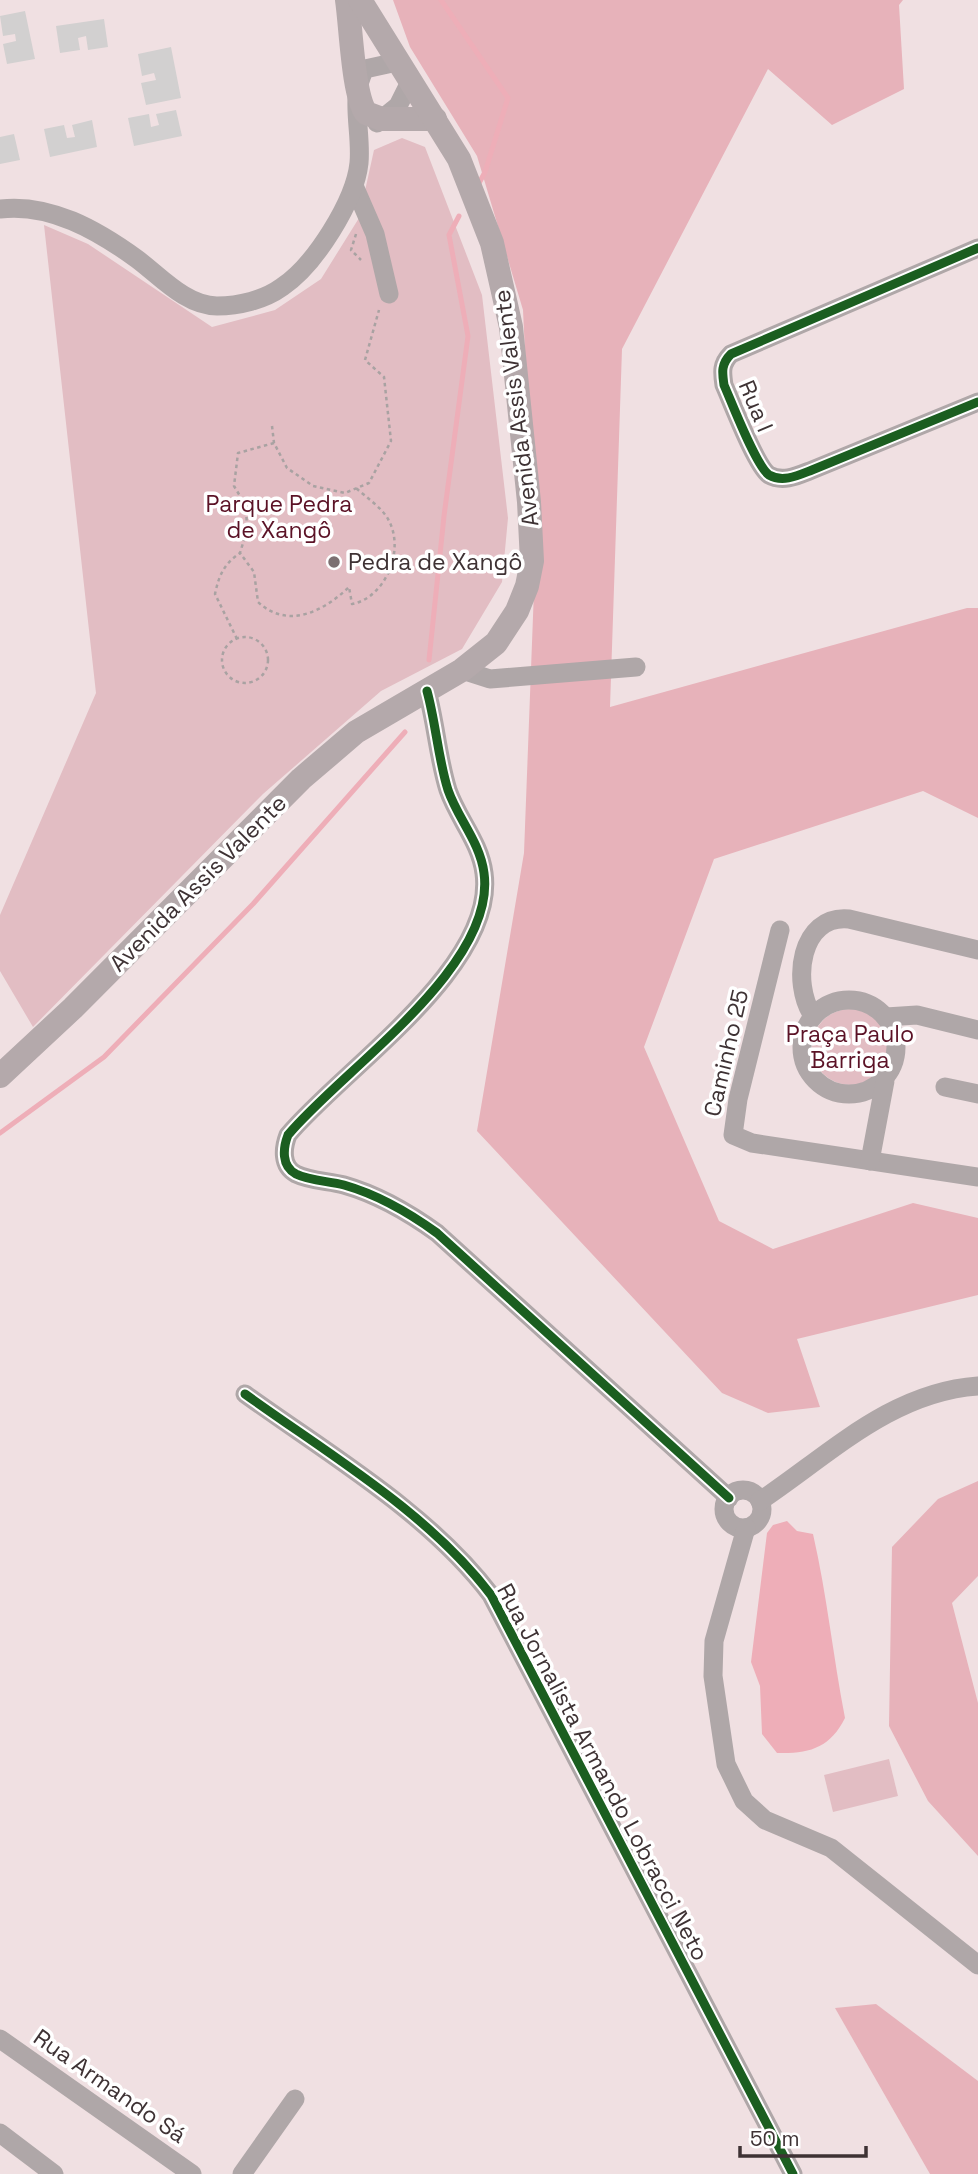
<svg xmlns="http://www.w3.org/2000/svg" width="978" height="2174" viewBox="0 0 978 2174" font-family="'Space Grotesk',sans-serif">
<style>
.green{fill:#e2bdc3}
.forest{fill:#e7b2ba}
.water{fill:#eeaeb8}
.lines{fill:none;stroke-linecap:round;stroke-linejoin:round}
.stream{stroke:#eeaeb8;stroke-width:5}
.building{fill:#d2d0d0}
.path{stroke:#a9a2a2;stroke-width:2.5;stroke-dasharray:3.5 3.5;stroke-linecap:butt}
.minor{stroke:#afa7a8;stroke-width:19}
.major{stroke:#b4a9ab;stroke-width:24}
.cycleway-casing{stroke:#fff;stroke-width:13}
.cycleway{stroke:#1b5e20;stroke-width:9}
.poi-dot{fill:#7c6f71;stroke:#fff;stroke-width:2.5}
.labels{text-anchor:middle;stroke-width:7;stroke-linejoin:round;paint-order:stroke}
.street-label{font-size:23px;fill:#3e3234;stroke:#fff}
.park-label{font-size:23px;fill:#5b1226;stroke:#fff}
.poi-label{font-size:23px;fill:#3e3234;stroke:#fff;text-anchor:start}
</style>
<rect width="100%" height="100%" fill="#f0e0e2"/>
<g class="green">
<polygon points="402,138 425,147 482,295 508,518 502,582 462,649 381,691 263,794 33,1027 0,971 0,915 96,693 44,225 88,244 212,327 275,310 321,279 359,218 374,150"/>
<circle cx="850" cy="1047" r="38"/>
<polygon points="889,1759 898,1796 833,1812 824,1775"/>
</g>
<g class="forest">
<polygon points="393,0 903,0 899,5 904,89 832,125 768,69 622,349 610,707 967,608 978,608 978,818 923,791 714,859 644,1047 719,1221 773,1249 913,1203 978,1218 978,1295 797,1339 820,1407 768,1413 722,1393 477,1131 524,853 535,564 523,310 477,156 410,47"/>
<polygon points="978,1481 978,1576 952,1603 978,1703 978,1856 928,1801 889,1726 892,1547 938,1499"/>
<polygon points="876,2004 978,2081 978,2174 930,2174 835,2008"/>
</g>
<path class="water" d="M787,1521L797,1531L813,1534C827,1595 833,1656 845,1718C830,1748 809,1754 777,1753L762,1734L760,1686L751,1662L767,1533L773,1525Z"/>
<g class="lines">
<g class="stream">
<polyline points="441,0 508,98 485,172 478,185"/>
<polyline points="429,660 444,516 468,336 449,235 459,216"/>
<polyline points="0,1133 104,1057 253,904 405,732"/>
</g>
</g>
<g class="building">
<polygon points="25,11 35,59 7,64 3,44 16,41 15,34 3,36 0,16"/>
<polygon points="104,19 108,47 88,50 86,36 78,38 80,50 60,53 56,26"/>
<polygon points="171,47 181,98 146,105 141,83 156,80 154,73 142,76 138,54"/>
<polygon points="176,110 182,136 134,146 128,118 149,114 151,127 159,125 156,114"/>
<polygon points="92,120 97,147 50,157 44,129 64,125 67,138 75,137 72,125"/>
<polygon points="14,134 20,160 0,164 0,137"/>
</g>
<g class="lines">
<g class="path">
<polyline points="356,234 351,250 361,260"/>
<polyline points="272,426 274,443 287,468 313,486 345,493 369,483 391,441 384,377 365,360 379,310"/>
<path d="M274,443L238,453L234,486L246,506L247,530L240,553L254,572L258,602C288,630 324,611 349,587L352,604C385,598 406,550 388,519C382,508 366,497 356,488"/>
<circle cx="245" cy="660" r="23"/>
<path d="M237,639L215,594C219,575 224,564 240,553"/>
</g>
<g class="minor">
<polyline points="377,123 398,106 410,82"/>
<polyline points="355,188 375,234 389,294"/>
<path d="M0,209C50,203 97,230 137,259C160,276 186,306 217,306C239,306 264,300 282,287C315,265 355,201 359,163C362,131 349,97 365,69L397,62"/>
<path d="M978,248L731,354C721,364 722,372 724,385C732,403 756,466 769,475C783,483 799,475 812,470L978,402"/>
<polyline points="462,670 490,679 636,667"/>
<path d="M427,691C436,724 438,758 448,790C458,819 480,842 484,873C497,967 342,1070 288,1135C283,1148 281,1166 296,1174C310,1181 329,1181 344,1185C379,1195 408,1212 437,1233L729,1498"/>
<polyline points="780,930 738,1099 733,1135 752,1143 978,1177"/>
<circle cx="849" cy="1047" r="47"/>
<path d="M813,1016C791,983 800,914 849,919L978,950"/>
<polyline points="886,1017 917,1015 978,1030"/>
<polyline points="945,1087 978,1094"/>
<polyline points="870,1161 885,1081"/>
<path d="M245,1394C328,1454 428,1512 491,1595L793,2174"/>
<circle cx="743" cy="1509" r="19"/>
<path d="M760,1501C829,1455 891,1392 978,1386"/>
<polyline points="746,1528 714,1641 713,1676 726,1764 744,1801 765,1820 831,1848 978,1965"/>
<polyline points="0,2039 192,2174"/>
<polyline points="0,2133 54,2174"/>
<polyline points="242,2174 295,2099"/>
</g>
<g class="major">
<path d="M347,0C351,27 353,95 366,113L382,119H435"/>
<polyline points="0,1076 73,1008 301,779 356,732 462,670 496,643 517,611 527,586 532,561 529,502 511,327 492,243 459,159 360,0"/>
</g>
<defs>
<g id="cycleway">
<path d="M978,248L731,354C721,364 722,372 724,385C732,403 756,466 769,475C783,483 799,475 812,470L978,402"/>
<path d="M427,691C436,724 438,758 448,790C458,819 480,842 484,873C497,967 342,1070 288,1135C283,1148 281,1166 296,1174C310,1181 329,1181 344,1185C379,1195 408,1212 437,1233L729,1498"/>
<path d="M245,1394C328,1454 428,1512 491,1595L793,2174"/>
</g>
</defs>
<use href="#cycleway" class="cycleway-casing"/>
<use href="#cycleway" class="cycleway"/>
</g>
<circle class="poi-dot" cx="334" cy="562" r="7"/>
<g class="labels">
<g class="street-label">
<text transform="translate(756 406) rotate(67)" y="8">Rua I</text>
<text transform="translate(516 408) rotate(-97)" y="8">Avenida Assis Valente</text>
<text transform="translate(198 883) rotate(-45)" y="8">Avenida Assis Valente</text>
<text transform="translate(726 1053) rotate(-77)" y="8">Caminho 25</text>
<text transform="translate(603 1772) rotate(62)" y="8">Rua Jornalista Armando Lobracci Neto</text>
<text transform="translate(110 2086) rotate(35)" y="8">Rua Armando Sá</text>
</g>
<g class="park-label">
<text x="279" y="512">Parque Pedra<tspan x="279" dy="26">de Xangô</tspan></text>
<text x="850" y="1042">Praça Paulo<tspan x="850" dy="26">Barriga</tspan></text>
</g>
<g class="poi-label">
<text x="348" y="570">Pedra de Xangô</text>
</g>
</g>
<path d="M740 2146v10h126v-10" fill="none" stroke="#3e3234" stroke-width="3.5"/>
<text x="750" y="2146" font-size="21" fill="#3e3234" stroke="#ffffff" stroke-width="5" paint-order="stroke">50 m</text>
</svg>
